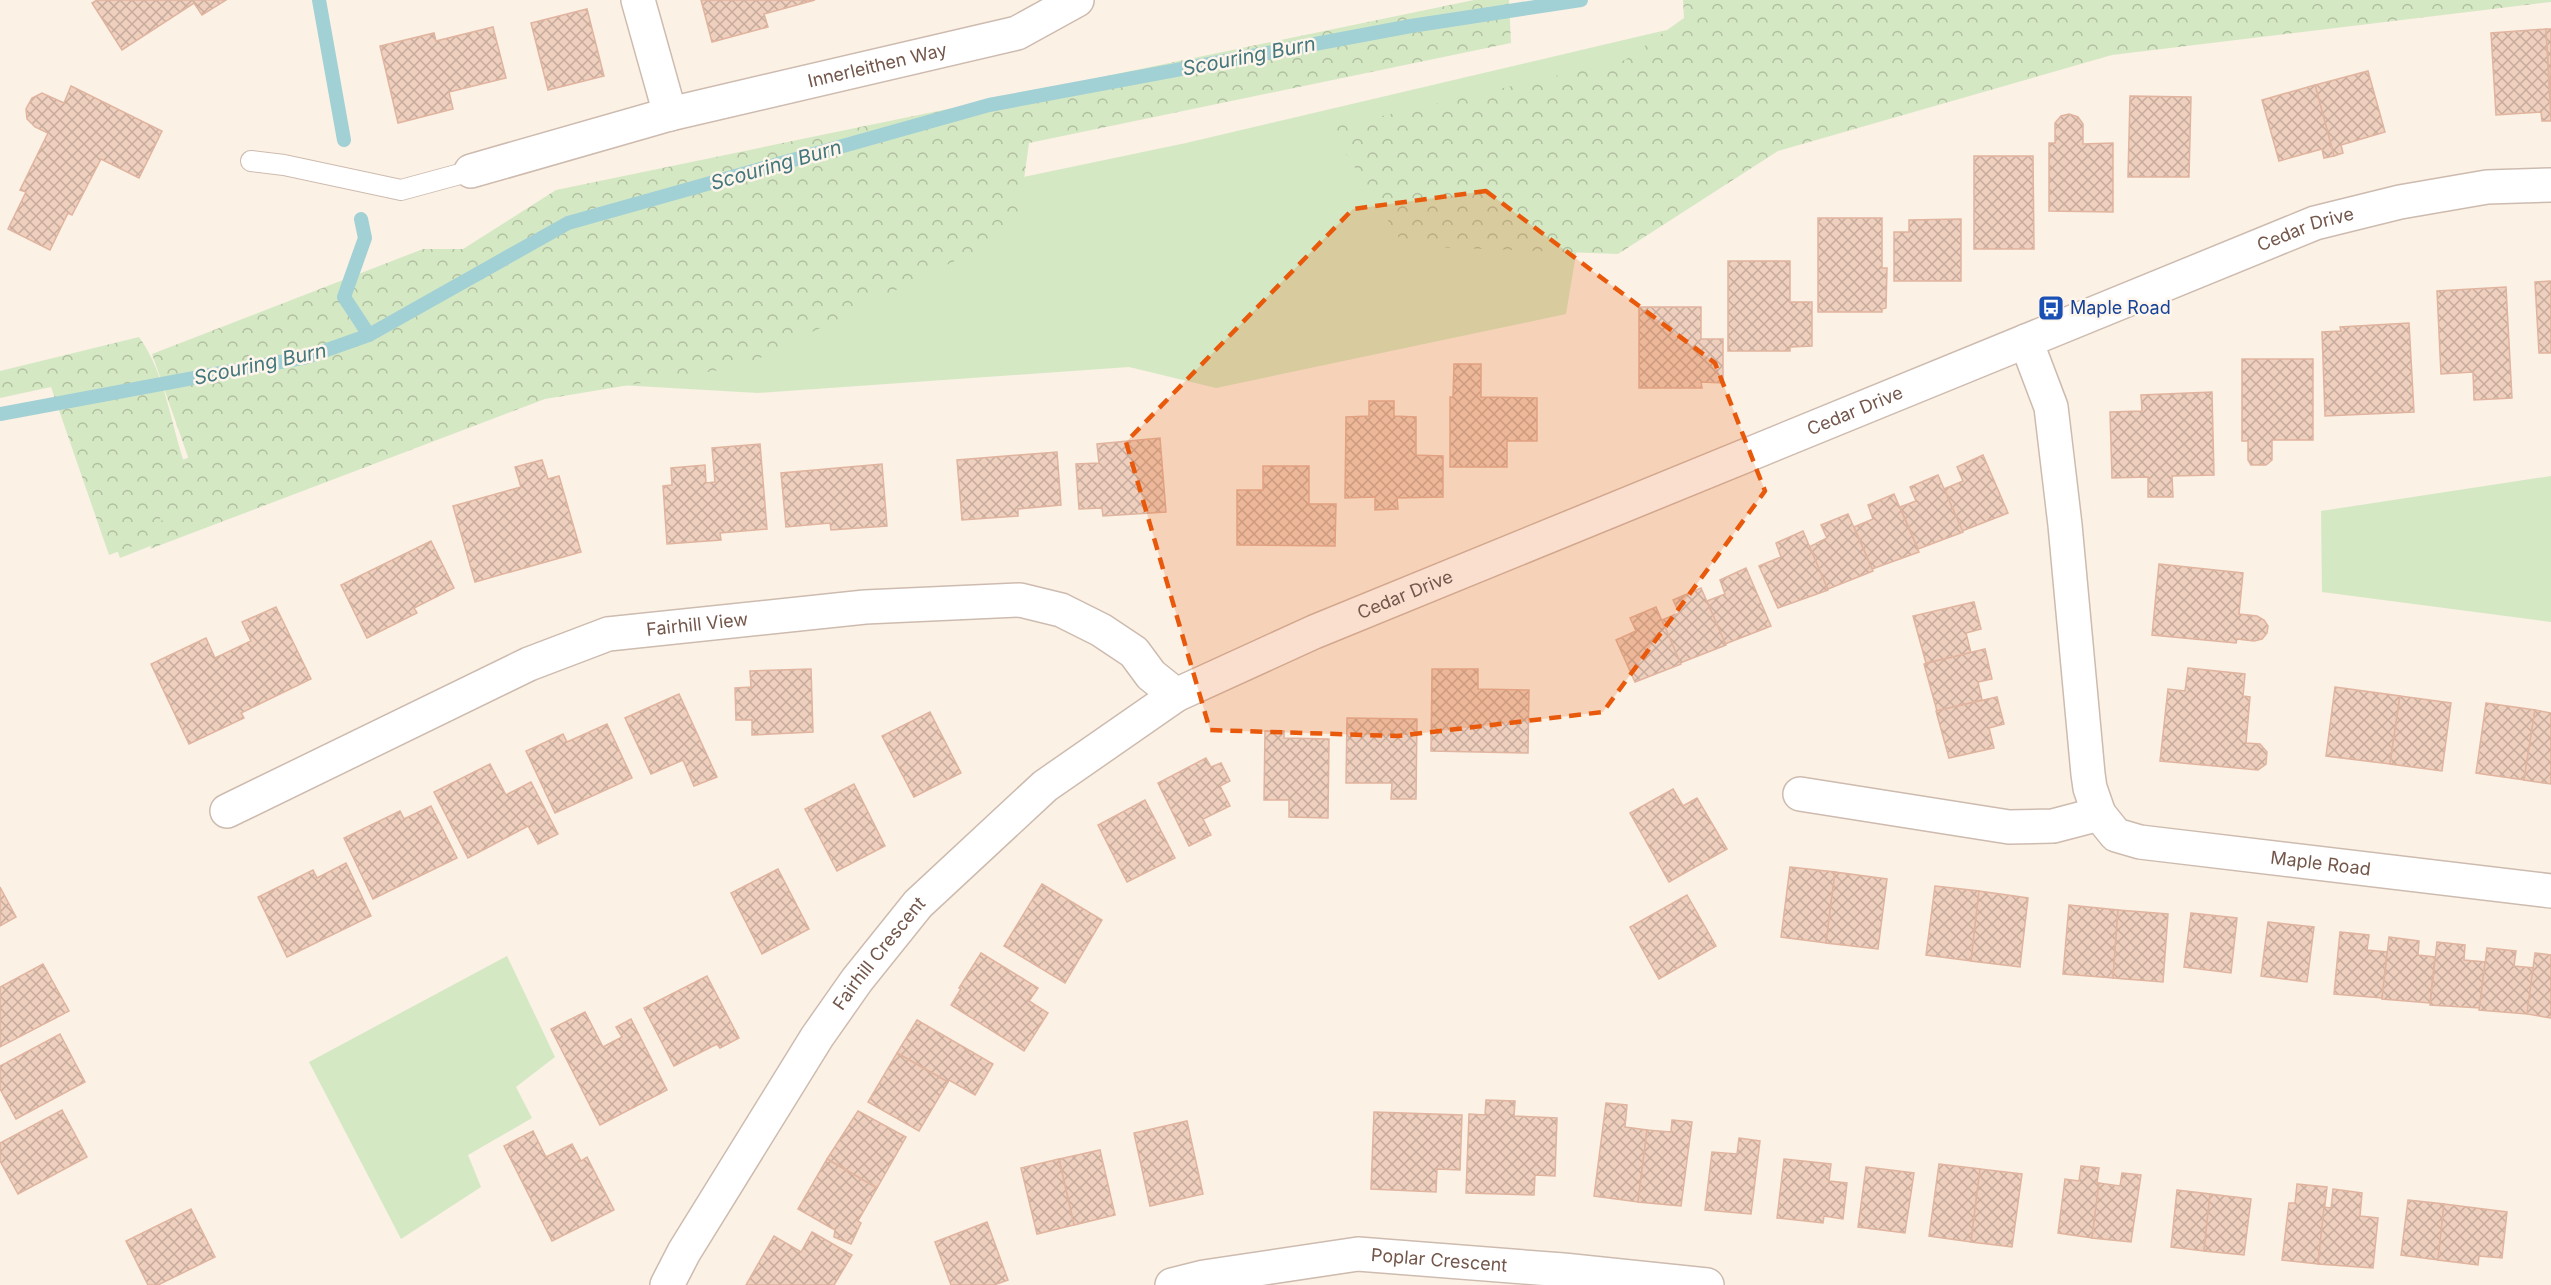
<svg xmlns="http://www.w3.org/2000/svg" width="2551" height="1285" viewBox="0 0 2551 1285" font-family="Inter,sans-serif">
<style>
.grass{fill:#d5e8c4}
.forest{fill:url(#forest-crowns)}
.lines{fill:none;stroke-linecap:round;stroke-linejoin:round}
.stream{stroke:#a1d0d5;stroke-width:14}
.building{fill:url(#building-cross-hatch);stroke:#e1b49f;stroke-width:1.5}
.service-casing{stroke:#cebbaf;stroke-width:22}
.minor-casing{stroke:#cebbaf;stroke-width:36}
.tertiary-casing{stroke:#cebbaf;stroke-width:36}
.service{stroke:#fff;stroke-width:20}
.minor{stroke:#fff;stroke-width:33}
.tertiary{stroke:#fff;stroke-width:33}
.marked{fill:#e8590c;fill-opacity:0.2;stroke:#e8590c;stroke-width:4.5;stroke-dasharray:12 8;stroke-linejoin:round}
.labels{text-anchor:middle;stroke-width:5;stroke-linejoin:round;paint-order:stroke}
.street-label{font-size:18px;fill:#73574b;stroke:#fef5eb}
.transit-label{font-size:18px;fill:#164399;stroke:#fef5eb;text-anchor:start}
.water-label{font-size:20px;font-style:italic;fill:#43777e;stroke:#fef5eb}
</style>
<defs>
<pattern id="forest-crowns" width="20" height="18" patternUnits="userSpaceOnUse" patternTransform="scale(1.5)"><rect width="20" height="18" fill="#d5e8c4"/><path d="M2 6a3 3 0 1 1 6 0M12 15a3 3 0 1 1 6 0" fill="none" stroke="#b1bfa1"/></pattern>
<pattern id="building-cross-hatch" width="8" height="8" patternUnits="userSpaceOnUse" patternTransform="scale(1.5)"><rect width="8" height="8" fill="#efcfbe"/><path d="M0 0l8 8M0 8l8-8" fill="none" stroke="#c6ab9c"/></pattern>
</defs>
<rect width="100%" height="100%" fill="#fbf1e5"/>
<g class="grass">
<polygon points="1733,20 1583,212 1566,314 1216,388 1129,367 758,393 619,385 552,388 120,558 96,488 316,416 667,251 1186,143 1662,31"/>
<polygon points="2551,476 2551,622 2322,592 2321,511"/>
<polygon points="507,956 555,1057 516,1087 532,1118 468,1155 481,1187 401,1239 309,1062"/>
</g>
<g class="forest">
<path d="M1474,0H1509L1511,43L1029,143L1017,230L744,366L545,399L150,549L168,505L147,541L109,555L51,387L0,398V371L139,337C165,372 171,425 185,465L188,457L152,354L423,249H463L556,190Z"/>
<polygon points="1683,0 2551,0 2551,2 2112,55 1778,151 1618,254 1404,246 1330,128 1625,60 1684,18"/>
</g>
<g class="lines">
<g class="stream">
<polyline points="319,0 344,140"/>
<polyline points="361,219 365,238 344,297 369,335"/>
<polyline points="0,414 307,357 369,335 568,223 989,105 1411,26 1581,0"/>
</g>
</g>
<g class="building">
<polygon points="97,0 226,0 202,15 194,3 122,50 92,3"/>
<polygon points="701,0 815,0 764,14 768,27 712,42"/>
<polygon points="587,9 604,76 548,90 531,23"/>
<polygon points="493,27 506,78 449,92 453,109 398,123 380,46 434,33 436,41"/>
<polygon points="2546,29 2551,121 2542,121 2541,112 2496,115 2491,33"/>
<polygon points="2546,29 2551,29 2551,106"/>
<polygon points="2368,71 2385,132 2341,145 2343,153 2334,156 2315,85"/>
<polygon points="2315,85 2334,156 2324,158 2322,149 2279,161 2262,100"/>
<polygon points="71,86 162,131 139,178 101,159 72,215 68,213 50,250 8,229 26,192 20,190 48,133 35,127 27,119 26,109 32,98 42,93 64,103"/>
<polygon points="2130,96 2191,97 2189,177 2128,177"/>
<polygon points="2069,114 2078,117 2083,124 2083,144 2113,143 2113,212 2049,211 2049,143 2055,143 2055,123 2061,116"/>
<polygon points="1974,156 2033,156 2034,249 1974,249"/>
<polygon points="1818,218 1882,218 1882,268 1887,268 1886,308 1882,309 1882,312 1818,312"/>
<polygon points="1961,219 1961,281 1894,281 1894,232 1909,232 1909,220"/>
<polygon points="1728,261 1790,261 1790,302 1812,302 1812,346 1790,347 1790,351 1728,351"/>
<polygon points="2551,281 2551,353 2539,353 2535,282"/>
<polygon points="2506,287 2512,398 2474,400 2473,372 2441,374 2437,291"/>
<polygon points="1639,307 1701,307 1701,339 1723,339 1723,383 1701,382 1702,388 1639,388"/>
<polygon points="2409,323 2414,412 2325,416 2322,332 2341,331 2340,327"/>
<polygon points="2242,359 2313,359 2313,440 2272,440 2272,460 2266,465 2251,465 2248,460 2248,441 2242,441"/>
<polygon points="1454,364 1481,364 1481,397 1537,398 1537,441 1507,441 1507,467 1450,467 1450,397 1453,397"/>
<polygon points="2212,392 2214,475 2172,476 2173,497 2148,497 2148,477 2112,478 2110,412 2142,411 2141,395"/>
<polygon points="1369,401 1394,401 1394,416 1416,417 1416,455 1443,456 1443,497 1397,498 1398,509 1375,510 1375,497 1345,498 1346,417 1369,416"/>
<polygon points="1160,438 1166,512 1103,516 1102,508 1079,509 1076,464 1099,463 1097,444"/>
<polygon points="760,444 767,529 720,533 721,540 667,544 663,486 672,485 671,468 705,465 706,483 715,482 712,448"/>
<polygon points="1057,452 1061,505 1018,509 1018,516 962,520 957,460"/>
<polygon points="1983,455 2008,513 1962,531 1944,489 1963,481 1957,467"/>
<polygon points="542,460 548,479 559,476 581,552 475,582 453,506 521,487 515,467"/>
<polygon points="882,464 887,526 831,530 830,523 786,527 781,473"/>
<polygon points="1263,466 1309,466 1309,504 1336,504 1335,546 1237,545 1237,490 1263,490"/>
<polygon points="1938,475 1963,532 1918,549 1900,507 1916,501 1910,487"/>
<polygon points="1894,494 1919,552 1872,569 1854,527 1873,519 1868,505"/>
<polygon points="1848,514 1873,571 1828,589 1809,547 1827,538 1821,525"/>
<polygon points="1803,531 1828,590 1778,608 1759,566 1781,557 1776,543"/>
<polygon points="431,541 454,588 414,608 417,613 367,638 341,585"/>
<polygon points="2159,564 2243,573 2239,614 2257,616 2264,620 2268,626 2267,633 2262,639 2254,641 2237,639 2236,643 2152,635"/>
<polygon points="1746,568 1771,626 1725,644 1707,601 1725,594 1720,580"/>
<polygon points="1701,588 1726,645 1680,663 1662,620 1679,613 1673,600"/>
<polygon points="1974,602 1981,629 1966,633 1971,653 1926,663 1913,616"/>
<polygon points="276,607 311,679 241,713 244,718 189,744 151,664 206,638 215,658 251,641 242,622"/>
<polygon points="1656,607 1681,664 1635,682 1616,640 1636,631 1630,618"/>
<polygon points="1985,649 1992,679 1978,682 1982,700 1937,711 1924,664"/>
<polygon points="2188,668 2245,674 2243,696 2250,697 2246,743 2260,744 2267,752 2266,764 2258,770 2160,761 2168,689 2185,691"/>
<polygon points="811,669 813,732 752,735 752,720 736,720 735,688 751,687 750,671"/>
<polygon points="1432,669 1478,669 1478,689 1529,690 1528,753 1431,751"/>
<polygon points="2335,687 2400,696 2390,764 2326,756"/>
<polygon points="679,694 717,777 694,786 683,760 651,774 625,718"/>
<polygon points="2400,696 2451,703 2442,771 2390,764"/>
<polygon points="1997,697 2004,724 1989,728 1994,748 1949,758 1936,711"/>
<polygon points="2486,703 2535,710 2524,780 2476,773"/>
<polygon points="2535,710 2551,713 2551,784 2524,780"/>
<polygon points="930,712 961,773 914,797 882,736"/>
<polygon points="1347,718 1417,719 1416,799 1391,799 1392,783 1346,783"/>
<polygon points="607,724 632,778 555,813 526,751 563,734 567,742"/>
<polygon points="1265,731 1284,731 1284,738 1329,739 1328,818 1289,817 1289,800 1264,800"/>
<polygon points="1206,758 1211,767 1221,763 1230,781 1220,786 1230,806 1203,819 1211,835 1189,846 1158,783"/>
<polygon points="490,764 506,795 531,782 558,834 538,844 528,826 468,858 434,792"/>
<polygon points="854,784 885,846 837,871 805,809"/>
<polygon points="1673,789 1683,806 1697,798 1727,849 1669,882 1630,813"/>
<polygon points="1145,800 1175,858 1127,882 1098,825"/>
<polygon points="431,806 457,858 373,899 344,838 400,811 404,819"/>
<polygon points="346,863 371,916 287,957 258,897 313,870 317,878"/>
<polygon points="1790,867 1835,872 1826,943 1781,937"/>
<polygon points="778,869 809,929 762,954 731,893"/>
<polygon points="1835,872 1887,879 1878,949 1826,943"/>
<polygon points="1042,884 1102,920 1065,983 1004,946"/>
<polygon points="1935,886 1979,891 1971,961 1926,955"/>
<polygon points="0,887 16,917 0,926"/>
<polygon points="1979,891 2028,898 2020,967 1971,961"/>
<polygon points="1687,895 1716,946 1659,979 1630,927"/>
<polygon points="2069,905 2118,910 2113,978 2063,974"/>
<polygon points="2118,910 2168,914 2163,982 2113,978"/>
<polygon points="2191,913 2237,918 2231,973 2184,967"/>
<polygon points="2268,922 2314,927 2307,982 2261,976"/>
<polygon points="2340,932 2369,935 2367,950 2387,952 2382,998 2334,994"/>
<polygon points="2389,937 2419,941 2418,955 2435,957 2430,1003 2382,999"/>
<polygon points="2437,942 2465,945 2464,960 2485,962 2480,1008 2430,1005"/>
<polygon points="2487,948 2516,951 2514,966 2534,968 2527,1014 2479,1010"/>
<polygon points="981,953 1038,988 1029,1001 1048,1013 1024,1051 951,1005 961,989 959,988"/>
<polygon points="2535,953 2551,955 2551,1018 2527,1014"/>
<polygon points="43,964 69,1011 0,1047 0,987"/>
<polygon points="707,976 739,1038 720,1048 717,1044 674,1066 644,1008"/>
<polygon points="585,1012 603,1047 622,1037 616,1027 631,1019 667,1090 600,1125 551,1029"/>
<polygon points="917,1020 993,1064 975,1095 949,1080 948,1082 897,1053"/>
<polygon points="60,1034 85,1082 16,1119 0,1089 0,1066"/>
<polygon points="897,1053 948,1082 919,1131 868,1102"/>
<polygon points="1486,1100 1515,1101 1514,1116 1557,1118 1555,1176 1535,1175 1534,1195 1466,1193 1469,1114 1485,1115"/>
<polygon points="1606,1103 1627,1105 1625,1127 1647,1130 1638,1202 1594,1196"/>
<polygon points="62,1110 87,1157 18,1194 0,1161 0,1143"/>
<polygon points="858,1111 906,1137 877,1188 827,1159"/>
<polygon points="1374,1112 1462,1115 1460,1170 1437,1169 1436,1192 1371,1189"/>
<polygon points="1672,1120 1692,1122 1681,1206 1638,1202 1647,1130 1671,1132"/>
<polygon points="1187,1121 1203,1194 1150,1206 1134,1133"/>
<polygon points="533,1131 546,1157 572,1144 581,1161 587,1157 614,1210 552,1241 504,1146"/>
<polygon points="1739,1138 1760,1141 1751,1214 1705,1210 1712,1152 1737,1154"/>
<polygon points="1100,1150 1115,1215 1074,1225 1059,1159"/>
<polygon points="827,1159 877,1188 858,1221 861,1223 851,1244 834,1237 835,1230 798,1209"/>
<polygon points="1059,1159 1074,1225 1037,1234 1021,1168"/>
<polygon points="1784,1159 1831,1164 1829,1181 1847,1183 1843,1219 1824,1216 1823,1223 1777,1218"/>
<polygon points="1939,1164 1980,1169 1971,1242 1929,1236"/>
<polygon points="2081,1166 2099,1168 2097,1183 2099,1183 2092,1238 2058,1233 2065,1179 2079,1181"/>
<polygon points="1866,1167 1914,1173 1905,1233 1858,1227"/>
<polygon points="1980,1169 2022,1174 2012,1247 1971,1242"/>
<polygon points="2122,1173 2141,1175 2131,1242 2092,1238 2099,1183 2120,1186"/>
<polygon points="2297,1184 2327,1187 2318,1264 2282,1260 2289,1203 2295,1203"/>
<polygon points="2333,1189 2362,1193 2360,1216 2378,1218 2373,1268 2318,1264 2324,1207 2331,1208"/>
<polygon points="2177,1190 2210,1194 2204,1251 2171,1247"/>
<polygon points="2210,1194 2251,1199 2244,1255 2204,1251"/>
<polygon points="2408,1200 2444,1204 2438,1260 2401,1255"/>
<polygon points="2444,1204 2507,1212 2502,1258 2479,1256 2478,1265 2438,1260"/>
<polygon points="191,1209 215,1257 158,1285 148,1285 126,1241"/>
<polygon points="987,1222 1008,1280 994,1285 951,1285 935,1242"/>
<polygon points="812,1232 852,1255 834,1285 746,1285 774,1236 801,1252"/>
</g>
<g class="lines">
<defs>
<polyline id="service" points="251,161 284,165 401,190 471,171"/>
<g id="minor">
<polyline points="638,0 670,114"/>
<path id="s1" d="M471,171L670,114L1017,33L1077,0"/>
<polyline points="2026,341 2051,407 2065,525 2088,774 2090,788 2099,814"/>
<path id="s2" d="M1800,794L2009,827L2053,826L2099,814L2116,835L2140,842L2551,891"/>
<path id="s3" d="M227,811L529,664L608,634L865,607L1020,600L1061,610L1101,630L1134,652L1151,675L1176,695"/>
<path id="s4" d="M1172,1285L1204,1277L1358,1254L1563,1270L1707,1285"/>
</g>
<g id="tertiary">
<path id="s5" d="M667,1285L684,1252L817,1037L857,980L918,904L1045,786L1176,695L1314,632L2315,223L2400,202L2487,187L2551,185"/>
</g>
</defs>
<use href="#service" class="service-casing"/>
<use href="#minor" class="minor-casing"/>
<use href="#tertiary" class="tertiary-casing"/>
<use href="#service" class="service"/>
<use href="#minor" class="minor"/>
<use href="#tertiary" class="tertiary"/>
</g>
<path class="marked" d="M1486,191L1715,363L1765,491L1603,712L1397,736L1210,730L1126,442L1353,209Z"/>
<defs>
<symbol id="bus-square" viewBox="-11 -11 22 22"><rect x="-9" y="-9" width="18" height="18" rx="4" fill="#1a4fb4" stroke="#fef5eb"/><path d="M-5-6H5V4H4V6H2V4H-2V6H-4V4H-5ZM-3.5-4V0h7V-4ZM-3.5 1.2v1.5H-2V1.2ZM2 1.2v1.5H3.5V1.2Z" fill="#fff"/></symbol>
</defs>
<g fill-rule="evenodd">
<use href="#bus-square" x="2036" y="293" width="30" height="30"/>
</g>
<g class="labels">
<g class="street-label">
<text dy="6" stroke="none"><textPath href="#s1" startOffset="420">Innerleithen Way</textPath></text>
<text dy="6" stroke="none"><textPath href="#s5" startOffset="2012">Cedar Drive</textPath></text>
<text dy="6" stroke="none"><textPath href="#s5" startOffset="1526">Cedar Drive</textPath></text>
<text dy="6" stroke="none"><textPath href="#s5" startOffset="1040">Cedar Drive</textPath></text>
<text dy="6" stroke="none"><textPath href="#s3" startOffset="510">Fairhill View</textPath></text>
<text dy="6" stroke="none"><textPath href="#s2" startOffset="537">Maple Road</textPath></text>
<text dy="6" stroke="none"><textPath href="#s5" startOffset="394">Fairhill Crescent</textPath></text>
<text dy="6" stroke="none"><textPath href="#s4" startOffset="270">Poplar Crescent</textPath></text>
</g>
<g class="transit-label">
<text x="2070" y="314">Maple Road</text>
</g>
<g class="water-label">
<text transform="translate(1249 56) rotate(-11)" y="7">Scouring Burn</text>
<text transform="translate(776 165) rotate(-16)" y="7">Scouring Burn</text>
<text transform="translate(260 364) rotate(-12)" y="7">Scouring Burn</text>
</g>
</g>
</svg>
